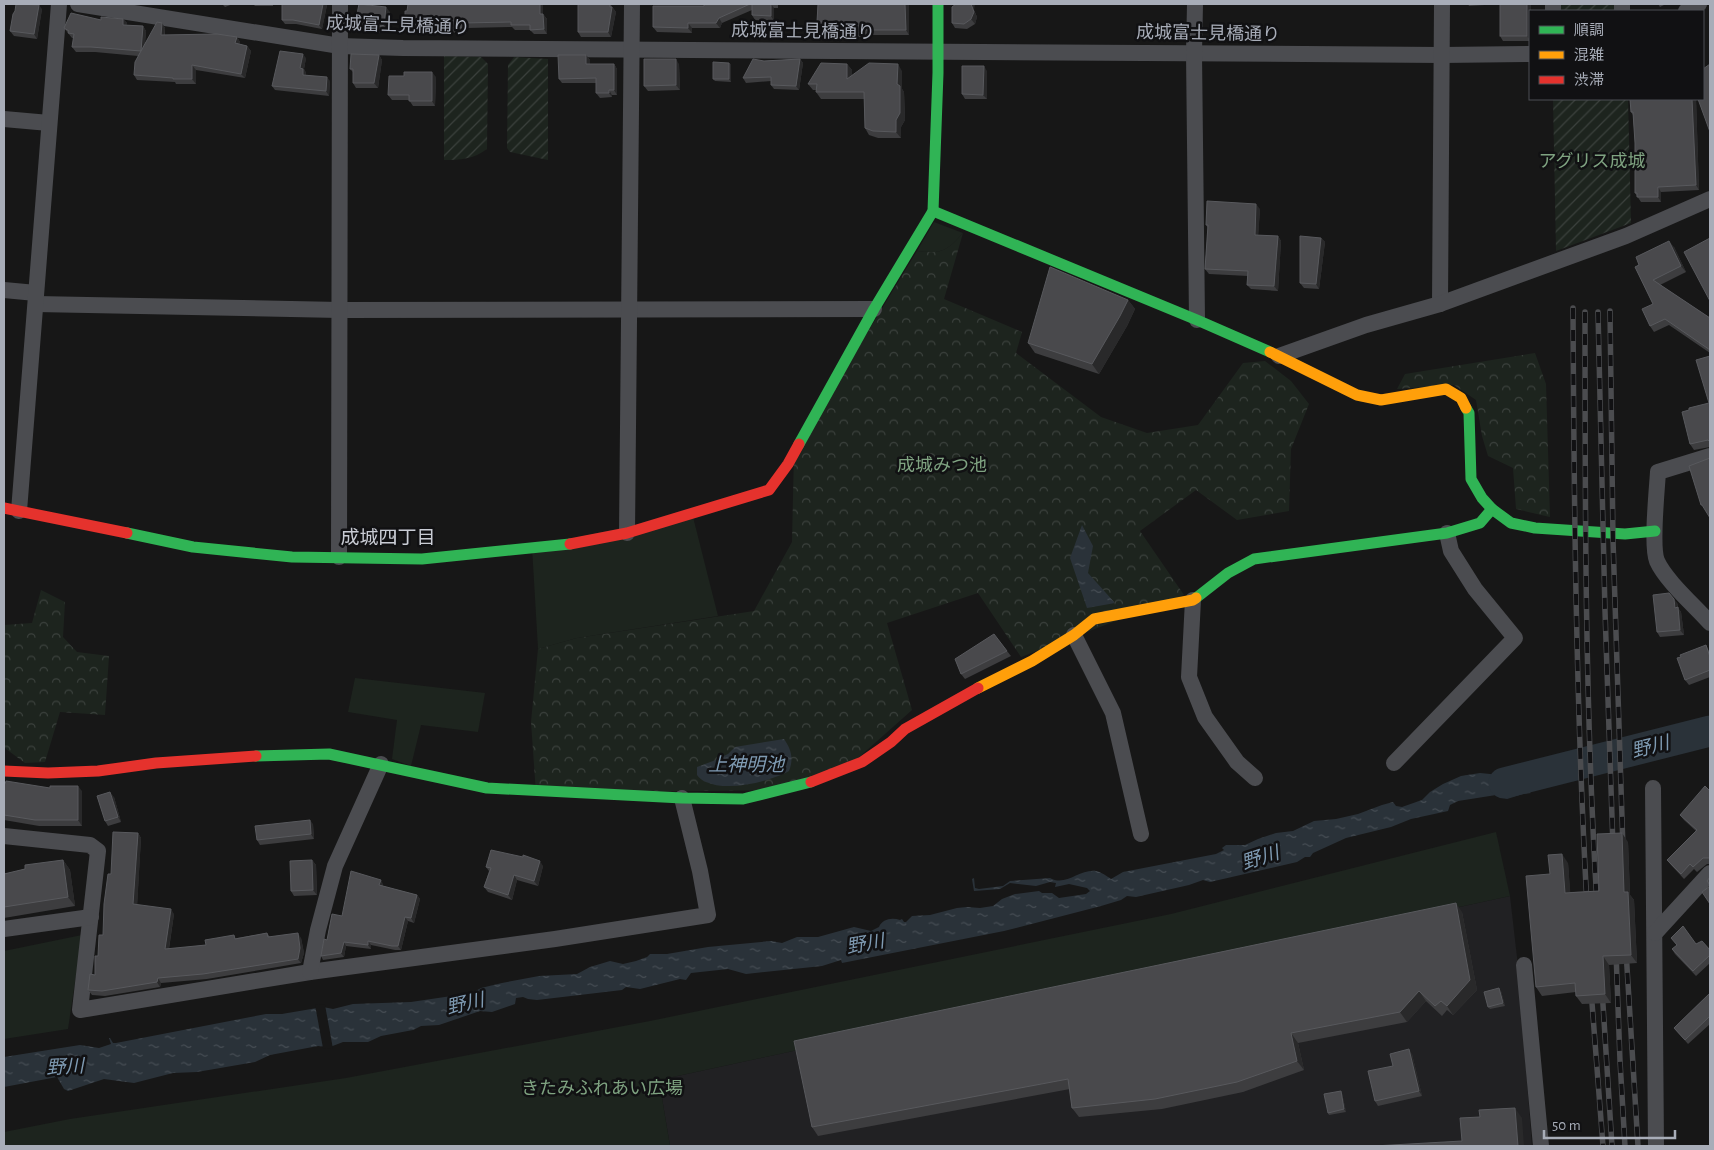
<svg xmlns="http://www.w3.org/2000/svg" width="1714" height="1150" viewBox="0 0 1714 1150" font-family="'Alegreya Sans','Noto Sans JP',sans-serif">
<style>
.built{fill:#212123}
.green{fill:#1d241e}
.forest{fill:url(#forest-crowns)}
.garden{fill:url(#garden-furrows)}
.water{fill:url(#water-ripples)}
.pier{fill:#171717}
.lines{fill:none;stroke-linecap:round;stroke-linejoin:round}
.river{stroke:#2a3239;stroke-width:31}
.street{stroke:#4b4c50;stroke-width:16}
.fast{stroke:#30b455;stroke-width:11}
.slow{stroke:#ff9f0a;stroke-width:11}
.jam{stroke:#e5322d;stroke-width:11}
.rail-casing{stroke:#4b4c4f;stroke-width:5.5}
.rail{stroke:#111113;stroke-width:4;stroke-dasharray:11;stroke-linecap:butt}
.wall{fill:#3d3d3f}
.shaded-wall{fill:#29292a}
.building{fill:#49494c;stroke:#58595d}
.labels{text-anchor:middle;stroke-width:5;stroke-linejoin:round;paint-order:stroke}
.street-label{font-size:18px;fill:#a8adb8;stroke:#111113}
.park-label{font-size:18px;fill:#7fa381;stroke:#111113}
.neighbourhood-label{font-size:19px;fill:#c9ccd4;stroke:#111113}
.water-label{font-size:19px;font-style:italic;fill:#7f9bb3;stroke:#111113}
</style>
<defs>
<pattern id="forest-crowns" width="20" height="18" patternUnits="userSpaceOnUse" patternTransform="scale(1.25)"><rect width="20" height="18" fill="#1d241e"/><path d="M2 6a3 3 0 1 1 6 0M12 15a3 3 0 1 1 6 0" fill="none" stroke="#3b413d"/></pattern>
<pattern id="garden-furrows" width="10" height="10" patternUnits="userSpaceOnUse" patternTransform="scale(1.25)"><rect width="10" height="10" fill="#1d241e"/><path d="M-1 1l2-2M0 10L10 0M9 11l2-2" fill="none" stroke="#3b413d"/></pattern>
<pattern id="water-ripples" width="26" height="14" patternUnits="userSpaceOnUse" patternTransform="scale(1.25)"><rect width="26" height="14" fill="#2a3239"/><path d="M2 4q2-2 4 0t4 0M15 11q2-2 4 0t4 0" fill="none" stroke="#464d54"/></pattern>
</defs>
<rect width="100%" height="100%" fill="#171717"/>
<polygon class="built" points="1510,896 1518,966 1532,1146 670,1146 659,1080"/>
<g class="green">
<path d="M934,222L963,233C946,252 941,254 917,251Z"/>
<polygon points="692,513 718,616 577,638 538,649 532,547"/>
<polygon points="355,678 485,693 478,732 421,725 411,766 392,759 397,720 348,712"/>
<polygon points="1496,832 1510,896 659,1080 670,1146 4,1146 4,1132 70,1119 346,1078 650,1021 1171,914"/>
<polygon points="82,935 68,1029 4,1039 4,951"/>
</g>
<g class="forest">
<path d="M963,233L944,299L1022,332L1016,353L1101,417L1147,433L1198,425L1243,363L1265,361L1291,381L1309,404L1291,449L1289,511L1237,520L1196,490L1140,531L1184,595L1021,657L978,593L887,623L912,710L849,766L796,790L536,793L531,722L538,649L577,638L754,611L792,542L794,453L917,251C941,254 946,252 963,233Z"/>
<polygon points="1535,353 1546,384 1550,517 1516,509 1513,468 1488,456 1482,436 1476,400 1454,385 1397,389 1405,374"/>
<polygon points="41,590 65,602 63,637 77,652 109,656 105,715 60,712 45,762 25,763 6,749 4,746 4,625 32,623"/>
</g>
<g class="garden">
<polygon points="1557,4 1617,4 1618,11 1557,11"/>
<path d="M444,56L481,57L488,64L487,149C474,159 460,160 444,160Z"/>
<polygon points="514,57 548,59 548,160 510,152 507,148 508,65"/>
<polygon points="1553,99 1628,99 1631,223 1556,251"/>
</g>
<g class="water">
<polygon points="1082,525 1093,546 1088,573 1115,603 1087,608 1070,558"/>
<path d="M784,739C791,749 794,758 789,771C769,782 728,792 706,782C703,781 699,778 697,775V767L713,761L728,754L735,747Z"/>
<path d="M1545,764V778L1525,780C1523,787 1525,789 1531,793L1523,794L1507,799L1496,795L1458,801L1450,805L1448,811L1411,819L1391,827L1346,838L1313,853L1310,857H1305L1297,862L1210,882L1203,880L1189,885L1136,897L1127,896L1121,900L1101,906L1004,931L842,963L841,960L822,966L746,974L728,969L691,973L686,980L680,979L640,989L626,987L622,990L537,1000L528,999L523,997L516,998L515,1004L492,1012L480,1011L439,1025L421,1026L413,1030L381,1036L368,1042H343L330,1047L318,1046L270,1055L255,1062L197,1072L173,1073L134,1083L104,1079L68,1091L64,1089L57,1077L4,1087V1057L80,1045L99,1048L111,1044L109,1038H110L113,1043H116L266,1014H282L323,1007L333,1009L353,1004L411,1002L472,993L481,988L502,983L539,976L577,974L590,967L610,961L623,964L636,961L647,957L650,954H667L708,947L771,941L782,943L797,937H818L854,927L871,931L879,927C882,919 892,917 900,920L902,919L904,922H906L912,916L930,915L957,908L967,907L980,908L993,906L1002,899L1015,894L1039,891L1042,893H1052L1059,898L1086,894L1090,891L1087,888L1069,884L1055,887L1056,883L1050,882L1036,886L1010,883L1000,889L974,891L972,879L974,878L975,888L979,889L1003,886L1010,881L1050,878C1066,887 1079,869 1096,871C1101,872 1107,876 1111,879L1123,872L1216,854L1224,850L1222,848L1226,845H1245L1258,839L1276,833L1293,831L1314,821L1336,819L1358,814L1382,805L1393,802L1396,806L1402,807L1422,800L1430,792L1443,784L1461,776L1480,773L1510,776Z"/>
</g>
<polygon class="pier" points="323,1004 325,1005 333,1049 331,1049 323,1048 315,1005"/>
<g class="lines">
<polyline class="river" points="1504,783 1710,731"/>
<g class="street">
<polyline points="78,4 340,46 403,48 1442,55 1530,54"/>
<polyline points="1195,4 1194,53 1197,320"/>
<polyline points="1553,4 1553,11"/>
<polyline points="1622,4 1622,11"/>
<polyline points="1686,11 1699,4"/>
<polyline points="4,119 49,123"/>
<polyline points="4,290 36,293"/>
<polyline points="36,304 340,310 874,309"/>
<polyline points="1440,304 1442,4"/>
<polyline points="1279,356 1366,325 1440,304 1626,236 1710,199"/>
<path d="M1710,456L1658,472C1657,489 1651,547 1657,561C1666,581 1695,606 1710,623"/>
<polyline points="19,511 59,4"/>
<polyline points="627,533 632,4"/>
<polyline points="339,557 340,4"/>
<polyline points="1193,600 1189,677 1205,717 1237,762 1255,778"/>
<polyline points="1074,635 1113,713 1141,834"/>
<polyline points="1394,763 1515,638 1475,589 1451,551 1447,533"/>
<polyline points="1653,788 1656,1146"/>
<polyline points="4,836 90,845 98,851 80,1010 310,972 555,939 708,915 700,871 682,798"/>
<polyline points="4,929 91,917"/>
<polyline points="1655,933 1710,873"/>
<polyline points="1524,965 1541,1146"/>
<polyline points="310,972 318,930 335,866 381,764"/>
</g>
<g class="fast">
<polyline points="933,211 1197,320 1270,352"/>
<polyline points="1466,408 1469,413 1471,479 1482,498 1492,509 1511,523 1535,528 1625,534 1655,531"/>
<polyline points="799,444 874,309 933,211 938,73 938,4"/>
<polyline points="127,533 193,547 292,557 422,559 570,544"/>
<polyline points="1196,598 1228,573 1254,559 1447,533 1480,523 1492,509"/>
<polyline points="256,756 329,754 487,788 682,798 743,799 811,782"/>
</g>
<g class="slow">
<polyline points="1270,352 1357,395 1381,400 1446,389 1461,398 1466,408"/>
<polyline points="978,688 1032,661 1074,635 1094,619 1193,600 1196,598"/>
</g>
<g class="jam">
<polyline points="4,508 127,533"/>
<polyline points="570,544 627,533 769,490 788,464 799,444"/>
<polyline points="4,771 48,773 98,771 156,763 256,756"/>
<polyline points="811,782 862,762 891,742 905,729 978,688"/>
</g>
<defs>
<g id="rail">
<path d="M1573,308C1574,507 1576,706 1587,905"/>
<polyline points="1610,311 1613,540 1623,849"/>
<path d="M1585,312C1585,509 1585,707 1597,904"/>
<polyline points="1598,312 1605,611 1613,847"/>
<polyline points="1626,951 1638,1146"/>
<polyline points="1616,952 1620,1061 1625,1146"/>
<polyline points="1602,989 1612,1146"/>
<polyline points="1591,990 1603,1146"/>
</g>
</defs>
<use href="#rail" class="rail-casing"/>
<use href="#rail" class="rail"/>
</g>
<g class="wall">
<polygon points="222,4 233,4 225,7"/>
<polygon points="253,4 273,4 273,6 255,6"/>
<polygon points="282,4 326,4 327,5 322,29 296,24 285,24 282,20"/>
<polygon points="443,4 543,4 543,14 547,19 547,34 534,34 530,30 515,30 512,27 467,28 467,33 408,31 405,26 407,11"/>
<polygon points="610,4 616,12 611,37 581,37 578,32"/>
<polygon points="704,4 778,4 778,8 774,8 774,21 755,20 752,15 752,10 722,23 720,28 692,28 692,33 657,32 653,27 704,6"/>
<polygon points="818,4 909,4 909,35 863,35 863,37 850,37 848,34 829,34 826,29 826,27 821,27 817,22"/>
<polygon points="1468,4 1529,4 1531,6 1530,41 1503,41 1500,36 1500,4 1469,6"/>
<polygon points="1658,4 1666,4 1660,7"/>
<polygon points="42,9 37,39 14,36 10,31 15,11"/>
<polygon points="974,10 977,17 975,24 967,29 955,28 952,23"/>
<polygon points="390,12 387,30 378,33 367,32 366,30 358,29 355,24"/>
<polygon points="123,19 127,23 126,25 143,26 146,31 145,43 162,23 165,28 165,35 237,37 240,42 239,44 247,46 251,51 245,78 196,70 196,84 176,84 175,82 137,80 134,75 138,56 95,52 76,52 72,47 74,38 72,38 64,28 101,20"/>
<polygon points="379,55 382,60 378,88 356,88 353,83 353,72 350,69"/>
<polygon points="586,55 590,60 590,64 614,64 617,69 617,95 612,95 612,97 600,98 596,93 596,83 562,83 559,79"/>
<polygon points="306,58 304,69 306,73 306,75 330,81 329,96 275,90 272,86"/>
<polygon points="800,59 803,63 799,90 774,89 771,85 771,81 746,83 743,78 764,61"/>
<polygon points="729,63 731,65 731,82 715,81 713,79"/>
<polygon points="679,64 680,90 648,91 644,86"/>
<polygon points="847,64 852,70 852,75 902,71 902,89 904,92 905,120 901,127 901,138 878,138 869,135 865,128 864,99 821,99 816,92 816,90 813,90 808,84"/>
<polygon points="987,71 987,99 965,99 962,94"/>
<polygon points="436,77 435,106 413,106 409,100 392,100 388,95"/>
<polygon points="1630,99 1696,99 1699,190 1661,192 1661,202 1641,202 1635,193 1635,143 1633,115 1631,112"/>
<polygon points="1260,209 1258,235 1278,236 1281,241 1278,291 1251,289 1247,285 1248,276 1209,274 1205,269 1208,228 1206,225"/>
<polygon points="1321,238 1325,242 1319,289 1304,288 1300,283"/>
<polygon points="1674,247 1686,272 1660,285 1710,318 1710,353 1669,325 1654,332 1650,326 1653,304 1635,267"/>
<polygon points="1128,300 1135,309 1127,326 1099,374 1035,353 1028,343"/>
<polygon points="1710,356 1710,447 1694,450 1690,444 1689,410 1709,403"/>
<polygon points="1678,604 1678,608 1681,612 1684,635 1660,637 1657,632"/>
<polygon points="1706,645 1710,653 1710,677 1689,685 1685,680"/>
<polygon points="1007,651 1011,656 965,679 961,674"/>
<polygon points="4,784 82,791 82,826 39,826 4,820"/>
<polygon points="1710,791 1710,864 1707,864 1697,872 1694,869 1684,879 1671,865 1667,860 1696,831 1684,820 1680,815"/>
<polygon points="114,797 121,822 108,826 105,821"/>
<polygon points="313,824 314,839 260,845 257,840"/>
<polygon points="138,833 141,838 137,905 174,914 169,949 206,945 237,938 267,933 270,937 301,938 304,953 301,963 207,979 161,983 160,987 105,996 92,995 88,990 95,975 98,956 103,935 111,874"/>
<polygon points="1628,842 1630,895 1634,900 1637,963 1609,965 1611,1003 1582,1004 1576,996 1576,992 1542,996 1536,987 1550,874 1568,863 1570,892 1599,891"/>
<polygon points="523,857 543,866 538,886 517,880 512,900 488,892 484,887 489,871 486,867"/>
<polygon points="63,860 70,870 75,906 4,918 4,874"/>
<polygon points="312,860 316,865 317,895 294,896 291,891"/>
<polygon points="383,884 383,886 417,895 420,899 414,923 408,921 401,950 395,950 371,945 371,949 346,946 344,957 323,960 321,956 327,940 342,916"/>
<polygon points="1462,912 1477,990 1453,1015 1447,1010 1442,1016 1426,1001 1407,1022 1298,1043 1304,1070 1243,1092 1162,1109 1079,1117 1072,1108 1070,1089 818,1136 812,1127"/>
<polygon points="1671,938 1696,944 1710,950 1710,963 1696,976 1675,954 1672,949 1677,945"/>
<polygon points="1501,991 1505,1006 1490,1009 1488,1007"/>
<polygon points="1710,993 1710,1024 1688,1044 1674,1028"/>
<polygon points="1412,1054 1422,1096 1378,1106 1375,1101 1393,1066"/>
<polygon points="1342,1093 1346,1112 1329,1115 1328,1113"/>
</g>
<g class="shaded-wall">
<polygon points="323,4 326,4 327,5 322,29 319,25"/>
<polygon points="540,4 543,4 543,19 540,14"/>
<polygon points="610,4 616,12 611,37 608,32"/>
<polygon points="771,4 774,8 774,21 771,16"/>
<polygon points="905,4 909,4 909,35 906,30"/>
<polygon points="971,4 975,4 974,10 977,17 975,24 971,19"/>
<polygon points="1527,4 1529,4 1531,6 1530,40 1527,36"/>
<polygon points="39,5 42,9 37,39 34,34"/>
<polygon points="386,7 390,12 387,30 384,25"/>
<polygon points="543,14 547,19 547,34 544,29"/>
<polygon points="719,18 722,23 720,28 716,23"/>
<polygon points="123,19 127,23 126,30 123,25"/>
<polygon points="162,23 165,28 164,40 161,35"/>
<polygon points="463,23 467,28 467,33 463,28"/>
<polygon points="688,23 692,28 692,33 688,28"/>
<polygon points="143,26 146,31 144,56 141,51"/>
<polygon points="237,37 240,42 239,48 235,43"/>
<polygon points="247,46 251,51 245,78 241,74"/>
<polygon points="303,54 306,58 304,69 306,73 306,79 303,75 300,68"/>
<polygon points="379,55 382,60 378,88 374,83"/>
<polygon points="586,55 590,60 590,69 586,64"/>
<polygon points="676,59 679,64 680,90 676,85"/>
<polygon points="800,59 803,63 799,90 796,86"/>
<polygon points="729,63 731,65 731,82 729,79"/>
<polygon points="614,64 617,69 617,95 614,90"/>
<polygon points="847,64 852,70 852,86 847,79"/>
<polygon points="898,64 902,71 902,89 904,92 905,120 901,127 901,138 896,132"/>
<polygon points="192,65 196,70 196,84 192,79"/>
<polygon points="984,66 987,71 987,99 983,95"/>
<polygon points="432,72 436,77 435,106 432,101"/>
<polygon points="327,77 330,81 329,96 326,91"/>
<polygon points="609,90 612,95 612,97 609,93"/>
<polygon points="1692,99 1696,99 1699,190 1696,185"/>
<polygon points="1658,187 1661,192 1661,202 1658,197"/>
<polygon points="1256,204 1260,209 1258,240 1255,235"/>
<polygon points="1278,236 1281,241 1278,291 1274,286"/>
<polygon points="1321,238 1325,242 1319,289 1316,284"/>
<polygon points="1669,241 1674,247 1686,272 1681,266"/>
<polygon points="1128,300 1135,309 1127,326 1099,374 1092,364"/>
<polygon points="1674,599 1678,604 1678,608 1681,612 1684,635 1680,630"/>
<polygon points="78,786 82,791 82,826 78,820"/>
<polygon points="110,792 114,797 121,822 118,817"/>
<polygon points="310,820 313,824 314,839 311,834"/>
<polygon points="138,833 141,838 137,909 133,904"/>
<polygon points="1622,833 1628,842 1630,895 1634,900 1637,963 1631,955 1624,892"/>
<polygon points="1562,854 1568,863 1571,901 1565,893"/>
<polygon points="63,860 70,870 75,906 68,897"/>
<polygon points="312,860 316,865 317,895 313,890"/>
<polygon points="540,861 543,866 538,886 534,881"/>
<polygon points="514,875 517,880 512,900 508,895"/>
<polygon points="381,880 383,884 382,890 379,885"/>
<polygon points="417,895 420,899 414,923 411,918"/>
<polygon points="1456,903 1462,912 1477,990 1453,1015 1447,1006"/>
<polygon points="171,909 174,914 168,954 165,949"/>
<polygon points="405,917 408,921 401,950 398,946"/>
<polygon points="298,933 301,938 304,953 301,963 298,959"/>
<polygon points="368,941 371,945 371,949 368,945"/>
<polygon points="344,942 346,946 344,957 341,953"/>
<polygon points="1603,956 1609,965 1611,1003 1605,994"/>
<polygon points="158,978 161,983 160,987 157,982"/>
<polygon points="1499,988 1501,991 1505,1006 1503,1003"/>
<polygon points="1419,991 1426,1001 1407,1022 1400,1012"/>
<polygon points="1291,1033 1298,1043 1304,1070 1297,1061"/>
<polygon points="1409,1049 1412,1054 1422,1096 1419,1091"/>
<polygon points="1341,1091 1342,1093 1346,1112 1344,1109"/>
<polygon points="1515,1108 1522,1118 1524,1146 1518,1146"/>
</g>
<g class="building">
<polygon points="16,4 39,5 34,34 10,31 13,14 15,11"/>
<polygon points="282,4 323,4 319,25 293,20 282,20"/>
<polygon points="359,4 386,7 384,25 375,28 364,27 363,26 355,24"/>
<polygon points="408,4 540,4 540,14 543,14 544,29 530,30 530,25 511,25 511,22 463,23 463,28 405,26 405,11 407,11"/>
<polygon points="578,4 610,4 610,7 612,7 608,32 578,32"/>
<polygon points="704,4 750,4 719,18 716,23 688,23 688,28 653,27 653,6 704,6"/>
<polygon points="752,4 771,4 771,16 752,15"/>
<polygon points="818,4 905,4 906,30 860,30 860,33 846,32 846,29 826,29 826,22 817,22"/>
<polygon points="956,4 971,4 974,12 971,19 964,24 952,23 952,7"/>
<rect x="1500" y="4" width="27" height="32"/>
<polygon points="71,13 101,20 101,17 123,19 123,25 143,26 141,51 157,22 162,23 161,35 217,34 237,37 235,43 247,46 241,74 192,65 192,79 173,79 173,78 134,75 135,62 141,51 91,47 72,47 74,34 68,33 69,31 64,28"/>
<polygon points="280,51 303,54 300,68 303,69 303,75 327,77 326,91 272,86"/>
<polygon points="351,54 379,55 374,83 353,83 353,69 350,69"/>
<polygon points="558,55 586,55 586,64 614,64 614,90 609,90 609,93 596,93 596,78 559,79"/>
<polygon points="644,59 676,59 676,85 644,86"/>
<polygon points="753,59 764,61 800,59 796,86 771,85 771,77 743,78"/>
<polygon points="713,62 729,63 729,79 713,79"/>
<polygon points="821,63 847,64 847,79 869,63 898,64 897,84 900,86 900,113 896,120 896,132 873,131 865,128 864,92 816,92 817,84 808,84"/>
<polygon points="1710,64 1710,132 1698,99 1703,99 1703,69"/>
<polygon points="962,66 984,66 983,95 962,94"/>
<polygon points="404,72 432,72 432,101 409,101 409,95 388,95 389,76 404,76"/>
<polygon points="1630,99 1692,99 1696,185 1658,187 1658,197 1637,197 1637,193 1635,193 1635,143 1633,112 1631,112"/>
<polygon points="1207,201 1256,204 1255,235 1278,236 1274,286 1247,285 1248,271 1205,269 1208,225 1206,225"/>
<polygon points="1300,236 1321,238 1316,284 1300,283"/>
<polygon points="1710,238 1710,301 1684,252"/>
<polygon points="1669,241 1681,266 1653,280 1710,318 1710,350 1665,319 1650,326 1642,309 1653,304 1635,267 1639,265 1636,257"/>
<polygon points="1050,267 1128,300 1120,316 1092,364 1028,343"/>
<polygon points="1710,356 1710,442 1708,440 1690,444 1682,412 1689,410 1689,408 1709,403 1696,360"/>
<polygon points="1710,458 1710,518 1702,505 1701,505 1689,466"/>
<polygon points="1669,593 1674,599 1675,608 1678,607 1680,630 1657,632 1653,595"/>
<polygon points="994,634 1007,651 961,674 955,659"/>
<polygon points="1706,645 1710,657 1710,670 1685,680 1677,658 1681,657 1680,655"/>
<polygon points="6,781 50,788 50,786 78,786 78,820 35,820 4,815 4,784 5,784"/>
<polygon points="1705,786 1710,791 1710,859 1709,858 1703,858 1693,867 1690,864 1681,874 1667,860 1697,830 1680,815"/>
<polygon points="110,792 118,817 105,821 97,796"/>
<polygon points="310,820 311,834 257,840 255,826"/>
<polygon points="113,832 138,833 133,904 171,909 165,949 206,945 205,940 234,935 235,939 267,933 268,937 298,933 300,948 298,959 203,974 158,978 157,982 102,991 88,990 90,974 95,975 95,956 98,956 99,935 103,935 104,904 108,874 111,874"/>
<polygon points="1622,833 1624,892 1628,892 1631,955 1603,956 1605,994 1576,996 1575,983 1536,987 1526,876 1550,874 1548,855 1562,854 1565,893 1599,891 1597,834"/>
<polygon points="491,850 523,857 523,855 540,861 534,881 514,875 508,895 484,887 491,868 486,867"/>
<polygon points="63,860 68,897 4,907 4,874 25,869 25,865"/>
<polygon points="312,860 313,890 291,891 290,861"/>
<polygon points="351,871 381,880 379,885 417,895 411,918 405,917 398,946 392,946 368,941 368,945 344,942 341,953 321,956 324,939 327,940 332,914 342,916"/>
<polygon points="1710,877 1710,885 1707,881"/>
<polygon points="1710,886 1710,904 1702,892"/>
<polygon points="1456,903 1470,980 1447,1006 1441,1001 1435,1006 1419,991 1400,1012 1291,1033 1297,1061 1237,1082 1155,1099 1072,1108 1068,1079 812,1127 794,1041"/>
<polygon points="1683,926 1696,944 1702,941 1710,950 1710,955 1693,971 1672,949 1677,945 1671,938"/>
<polygon points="1499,988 1503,1003 1488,1007 1484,992"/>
<polygon points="1710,993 1710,1016 1685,1040 1674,1028"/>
<polygon points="1409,1049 1419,1091 1375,1101 1368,1071 1393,1066 1390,1054"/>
<polygon points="1341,1091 1344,1109 1328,1113 1324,1094"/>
<polygon points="1515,1108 1518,1146 1374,1146 1462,1141 1460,1118 1480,1117 1479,1110"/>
</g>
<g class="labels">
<g class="street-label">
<text transform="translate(398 25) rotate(2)" y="6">成城富士見橋通り</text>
<text transform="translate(803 31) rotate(1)" y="6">成城富士見橋通り</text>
<text transform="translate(1208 33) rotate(1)" y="6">成城富士見橋通り</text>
</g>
<g class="park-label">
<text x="1592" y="167">アグリス成城</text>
<text x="942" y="471">成城みつ池</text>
<text x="602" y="1094">きたみふれあい広場</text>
</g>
<g class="neighbourhood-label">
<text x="388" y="544">成城四丁目</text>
</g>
<g class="water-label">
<text transform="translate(1650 746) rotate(-14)" y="7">野川</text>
<text x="746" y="771">上神明池</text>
<text transform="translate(1260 857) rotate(-18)" y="7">野川</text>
<text transform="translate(865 943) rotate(-10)" y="7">野川</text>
<text transform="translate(465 1003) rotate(-13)" y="7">野川</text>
<text transform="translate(65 1066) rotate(-3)" y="7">野川</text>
</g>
</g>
<rect width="1714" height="1150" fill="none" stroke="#a8adb8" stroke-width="10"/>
<rect x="1529" y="10" width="175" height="90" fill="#111113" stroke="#4d4f55"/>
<rect x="1539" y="26" width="25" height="8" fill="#30b455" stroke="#4d4f55"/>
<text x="1574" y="35" font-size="15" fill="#a8adb8">順調</text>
<rect x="1539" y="51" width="25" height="8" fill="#ff9f0a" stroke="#4d4f55"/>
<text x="1574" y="60" font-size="15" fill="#a8adb8">混雑</text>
<rect x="1539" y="76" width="25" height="8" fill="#e5322d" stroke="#4d4f55"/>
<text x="1574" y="85" font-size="15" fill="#a8adb8">渋滞</text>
<path d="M1544 1130v8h131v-8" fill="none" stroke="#a8adb8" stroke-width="2.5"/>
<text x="1552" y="1130" font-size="15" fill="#a8adb8" stroke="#111113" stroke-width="4" paint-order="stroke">50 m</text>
</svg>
